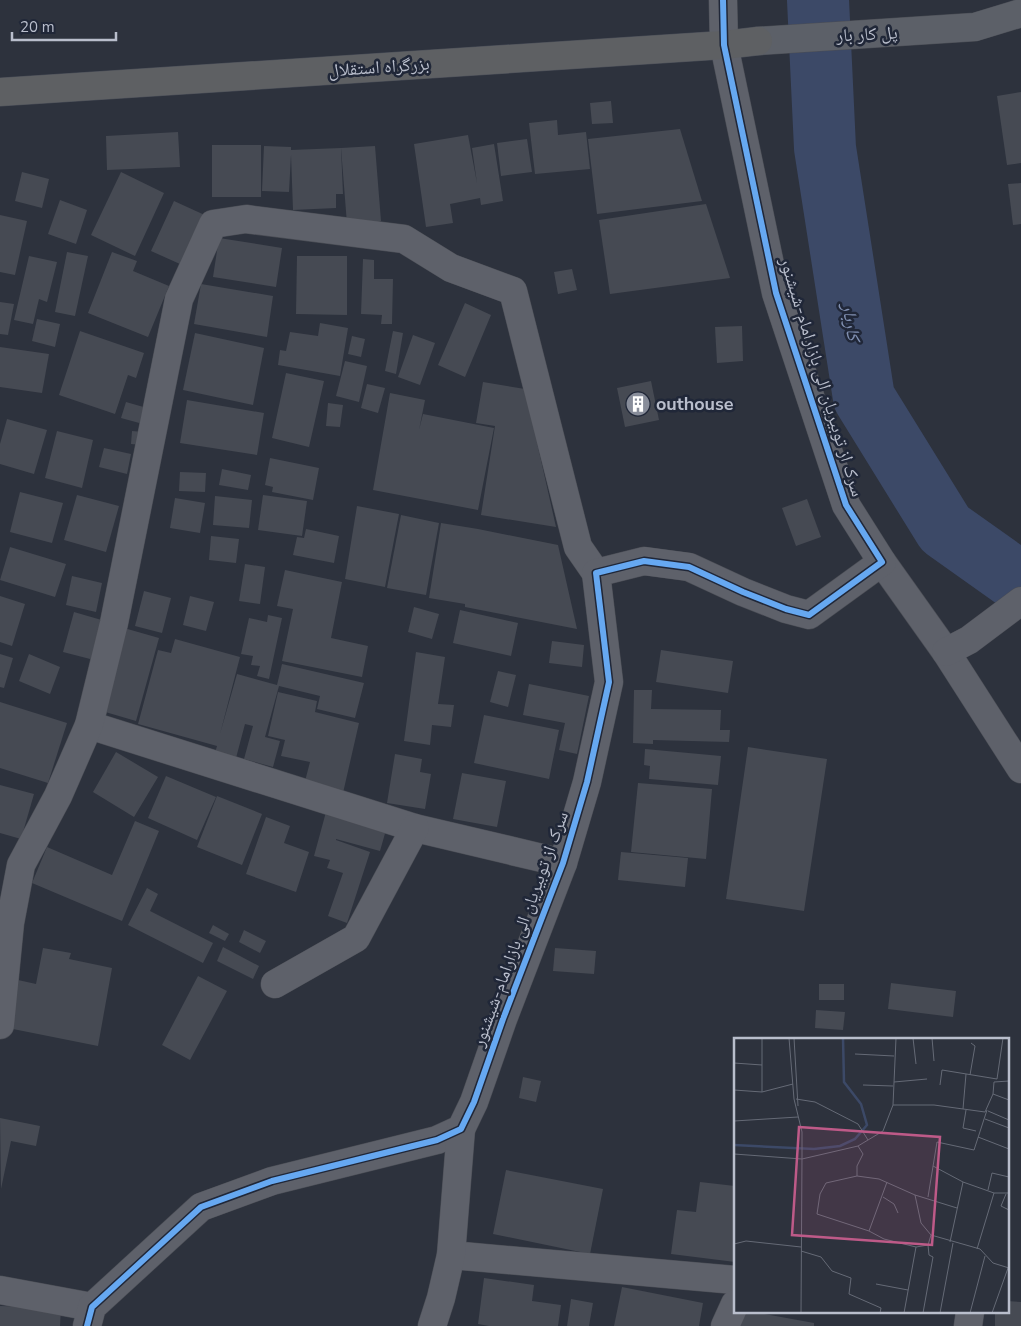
<svg xmlns="http://www.w3.org/2000/svg" width="1021" height="1326" viewBox="0 0 1021 1326" font-family="'Nunito Sans','Noto Naskh Arabic',sans-serif">
<style>
.lines{fill:none;stroke-linecap:round;stroke-linejoin:round}
.river{stroke:#3c4967;stroke-width:62}
.building{fill:#464a53}
.street-casing{stroke:#4a4d55;stroke-width:29}
.secondary-casing{stroke:#4a4d55;stroke-width:29}
.highway-casing{stroke:#4a4e58;stroke-width:29}
.street{stroke:#5e616a;stroke-width:28}
.secondary{stroke:#5c6068;stroke-width:28}
.highway{stroke:#5e6063;stroke-width:28}
.cycleway-casing{stroke:#202738;stroke-width:9}
.cycleway{stroke:#66a8f1;stroke-width:6}
.labels{text-anchor:middle;stroke-width:5;stroke-linejoin:round;paint-order:stroke}
.street-label{font-size:18px;fill:#b9becc;stroke:#202738}
.poi-label{font-size:18px;font-weight:bold;fill:#b9becc;stroke:#202738;text-anchor:start}
.water-label{font-size:19px;font-style:italic;fill:#8090b2;stroke:#202738}
.inset-river{fill:none;stroke:#3c4967;stroke-width:2.5}
.inset-road{fill:none;stroke:#656a76;stroke-width:1}
.view{fill:#be5a88;fill-opacity:0.15;stroke:#be5a88;stroke-width:2.5}
.inset-edge{fill:none;stroke:#b9becc;stroke-width:2.5}
</style>
<rect width="100%" height="100%" fill="#2d323d"/>
<g class="lines">
<polyline class="river" points="818,0 825,148 864,398 945,529 1021,583"/>
</g>
<g class="building">
<polygon points="1021,92 1021,163 1007,165 997,96"/>
<polygon points="611,101 613,123 592,124 590,103"/>
<polygon points="557,120 558,135 586,132 590,169 535,174 529,123"/>
<polygon points="680,129 702,201 597,214 588,139"/>
<polygon points="178,132 180,167 107,170 106,136"/>
<polygon points="468,135 477,183 472,148 494,144 503,201 481,205 480,198 450,204 453,223 426,227 414,144"/>
<polygon points="527,139 532,172 501,176 497,143"/>
<rect x="212" y="145" width="49" height="52"/>
<polygon points="264,146 291,147 291,150 341,148 343,194 336,194 336,208 293,210 291,155 289,192 262,191"/>
<polygon points="375,146 381,221 347,224 341,148"/>
<polygon points="22,172 49,179 42,208 15,201"/>
<polygon points="121,172 164,193 135,256 91,235"/>
<polygon points="1021,183 1021,224 1013,225 1008,184"/>
<polygon points="60,200 87,210 76,244 48,234"/>
<polygon points="174,201 209,217 198,241 191,239 180,264 151,251"/>
<polygon points="706,204 730,278 610,294 599,220"/>
<polygon points="0,215 27,221 15,275 0,272"/>
<polygon points="219,238 282,248 276,287 213,277"/>
<polygon points="67,252 88,256 75,316 55,312"/>
<polygon points="112,252 137,261 133,271 169,286 148,337 88,313"/>
<polygon points="29,256 57,262 47,302 39,299 33,324 14,320"/>
<polygon points="297,256 347,256 347,315 296,314"/>
<polygon points="363,259 374,260 374,279 393,279 392,324 381,324 382,315 361,314"/>
<polygon points="572,269 577,290 558,294 554,272"/>
<polygon points="201,284 273,296 267,337 194,324"/>
<polygon points="0,302 14,304 8,335 0,334"/>
<polygon points="465,303 491,315 465,377 438,365"/>
<polygon points="37,319 60,324 55,347 32,341"/>
<polygon points="320,323 348,328 340,376 278,365 280,350 286,351 290,332 318,336"/>
<polygon points="742,326 743,361 717,363 715,327"/>
<polygon points="80,331 144,353 136,378 128,375 115,414 59,395"/>
<polygon points="393,331 403,333 396,374 385,371"/>
<polygon points="195,333 264,348 253,405 183,390"/>
<polygon points="413,335 435,343 420,385 398,377"/>
<polygon points="352,336 365,339 361,357 348,354"/>
<polygon points="0,347 49,354 42,393 0,387"/>
<polygon points="345,361 367,366 359,402 336,396"/>
<polygon points="286,373 324,381 309,447 272,438"/>
<polygon points="651,381 659,420 625,427 617,388"/>
<polygon points="483,382 525,389 556,527 481,515 495,426 476,423"/>
<polygon points="367,384 385,388 378,413 361,408"/>
<polygon points="390,393 425,400 419,430 423,414 494,428 478,510 373,490"/>
<polygon points="187,400 264,413 257,455 180,443"/>
<polygon points="126,402 147,408 143,424 121,418"/>
<polygon points="328,403 343,405 340,427 326,426"/>
<polygon points="7,419 47,430 34,474 0,464 0,444"/>
<polygon points="57,431 93,440 82,488 45,478"/>
<polygon points="132,431 143,432 142,445 131,444"/>
<polygon points="104,448 131,454 127,474 99,467"/>
<polygon points="270,458 319,468 313,500 272,492 273,487 265,485"/>
<polygon points="222,469 251,475 248,490 219,485"/>
<polygon points="180,472 206,473 205,492 179,491"/>
<polygon points="20,492 63,503 52,543 10,532"/>
<polygon points="77,495 119,506 106,552 64,540"/>
<polygon points="263,495 307,501 302,536 258,530"/>
<polygon points="215,496 252,500 249,528 213,525"/>
<polygon points="175,498 205,503 200,533 170,528"/>
<polygon points="807,499 821,537 796,546 782,508"/>
<polygon points="357,506 399,514 385,587 345,579"/>
<polygon points="401,515 439,523 426,595 387,588"/>
<polygon points="441,523 478,529 558,545 577,629 465,607 465,604 429,598"/>
<polygon points="306,529 339,536 334,563 293,555 297,537 304,538"/>
<polygon points="211,536 239,539 236,563 209,560"/>
<polygon points="10,547 66,564 55,597 0,580"/>
<polygon points="245,564 265,567 260,604 239,601"/>
<polygon points="285,570 342,582 331,638 368,646 362,677 282,661 293,609 277,606"/>
<polygon points="72,576 102,583 96,612 66,605"/>
<polygon points="144,591 171,598 162,633 135,626"/>
<polygon points="0,596 25,604 12,646 0,642"/>
<polygon points="190,596 214,602 206,631 183,625"/>
<polygon points="414,607 439,614 432,639 408,632"/>
<polygon points="460,610 518,623 511,656 453,643"/>
<polygon points="74,612 105,621 94,660 63,652"/>
<polygon points="268,615 282,618 269,679 257,676 260,666 251,665 253,656 241,654 249,618 267,622"/>
<polygon points="117,626 159,638 136,721 95,709"/>
<polygon points="175,639 240,657 220,734 237,674 277,685 282,664 364,683 355,718 317,709 320,696 279,686 265,737 280,741 273,767 244,759 253,726 245,724 236,758 215,753 217,746 138,724 158,650 171,653"/>
<polygon points="552,641 584,645 582,667 549,663"/>
<polygon points="661,650 733,661 728,693 656,682"/>
<polygon points="416,652 445,657 438,704 454,705 451,727 432,725 430,745 404,741"/>
<polygon points="0,654 13,658 4,688 0,687"/>
<polygon points="29,654 60,667 50,694 19,681"/>
<polygon points="498,671 516,675 508,707 490,702"/>
<polygon points="529,684 589,696 577,754 559,750 565,723 523,715"/>
<polygon points="634,690 652,690 651,709 721,710 720,730 730,730 729,742 653,740 653,744 633,743"/>
<polygon points="278,692 317,701 315,712 359,723 343,793 304,785 310,762 281,756 285,740 268,736"/>
<polygon points="0,702 67,723 48,783 0,768"/>
<polygon points="484,715 559,730 549,779 474,763"/>
<polygon points="748,747 827,759 804,911 726,899"/>
<polygon points="645,749 721,756 718,785 649,779 650,766 644,765"/>
<polygon points="116,752 158,777 134,817 93,792"/>
<polygon points="395,754 422,759 420,772 431,774 425,809 387,803"/>
<polygon points="462,773 506,781 497,827 453,819"/>
<polygon points="166,776 216,797 197,840 148,818"/>
<polygon points="638,783 712,789 706,859 631,852"/>
<polygon points="0,785 34,794 21,839 0,833"/>
<polygon points="217,796 262,814 242,865 197,847"/>
<polygon points="326,812 386,830 380,851 336,839 336,840 370,852 347,923 328,916 343,873 327,868 330,860 314,856"/>
<polygon points="266,817 290,826 284,843 309,852 296,892 246,874"/>
<polygon points="135,821 159,831 122,921 32,883 47,847 112,875"/>
<polygon points="621,852 688,858 685,887 618,880"/>
<polygon points="147,888 158,894 150,911 213,943 203,963 128,925"/>
<polygon points="213,925 229,934 225,941 209,933"/>
<polygon points="244,930 266,941 260,953 239,942"/>
<polygon points="223,947 259,966 253,979 217,961"/>
<polygon points="43,948 71,953 69,959 112,968 98,1046 8,1028 18,980 36,984"/>
<polygon points="555,948 596,951 594,974 553,971"/>
<polygon points="198,976 227,991 190,1060 162,1045"/>
<polygon points="891,983 956,991 953,1017 888,1009"/>
<rect x="819" y="984" width="25" height="16"/>
<polygon points="816,1010 845,1012 843,1030 815,1028"/>
<polygon points="523,1077 541,1081 536,1102 519,1098"/>
<polygon points="0,1118 40,1126 36,1146 11,1141 1,1189"/>
<polygon points="506,1170 603,1189 590,1254 493,1234"/>
<polygon points="700,1182 735,1186 735,1262 671,1254 677,1210 696,1212"/>
<polygon points="484,1278 534,1285 532,1301 561,1305 558,1326 489,1326 478,1324"/>
<polygon points="622,1287 703,1303 699,1326 614,1326"/>
<polygon points="571,1299 593,1303 589,1326 567,1326"/>
<polygon points="1007,1301 1021,1302 1021,1326 995,1326 995,1312 1007,1312"/>
<polygon points="0,1306 61,1308 60,1326 0,1326"/>
<polygon points="742,1312 754,1312 814,1323 814,1326 737,1326"/>
</g>
<g class="lines">
<defs>
<g id="street">
<polyline points="882,562 946,652 1021,769"/>
<polyline points="946,652 969,640 1021,601"/>
<polyline points="89,725 415,828 563,863"/>
<polyline points="275,984 356,938 415,828"/>
<polyline points="0,1025 10,923 21,865 58,796 89,725 114,623 179,299 213,224 246,219 404,239 451,268 513,291 578,547 596,573"/>
<polyline points="451,1255 735,1280"/>
<polyline points="0,1290 92,1307"/>
<polyline points="87,1326 92,1307 201,1207 272,1181 437,1140 461,1129 474,1102 503,1019 563,863 587,782 609,682 596,573 644,561 689,567 743,592 786,609 809,615 882,562 846,505 776,293 724,45 723,0"/>
<polyline points="432,1326 441,1298 451,1255 461,1129"/>
<polyline points="725,1326 735,1304"/>
<polyline points="968,1326 970,1312"/>
</g>
<polyline id="secondary" points="758,41 975,27 1021,13"/>
<polyline id="highway" points="0,92 724,45 758,41"/>
</defs>
<use href="#street" class="street-casing"/>
<use href="#secondary" class="secondary-casing"/>
<use href="#highway" class="highway-casing"/>
<use href="#street" class="street"/>
<use href="#secondary" class="secondary"/>
<use href="#highway" class="highway"/>
<defs>
<polyline id="cycleway" points="87,1326 92,1307 201,1207 272,1181 437,1140 461,1129 474,1102 503,1019 563,863 587,782 609,682 596,573 644,561 689,567 743,592 786,609 809,615 882,562 846,505 776,293 724,45 723,0"/>
</defs>
<use href="#cycleway" class="cycleway-casing"/>
<use href="#cycleway" class="cycleway"/>
</g>
<defs>
<symbol id="building-disc" viewBox="-11 -11 22 22"><circle r="9.5" fill="#888d9a" stroke="#202738"/><path d="M-4-6H4V6H1V3H-1V6H-4ZM-2.5-4.3h1.7v1.8h-1.7ZM.8-4.3h1.7v1.8H.8ZM-2.5-1h1.7V.8h-1.7ZM.8-1h1.7V.8H.8Z" fill="#fff"/></symbol>
</defs>
<g fill-rule="evenodd">
<use href="#building-disc" x="624" y="390" width="28" height="28"/>
</g>
<g class="labels">
<g class="street-label">
<text transform="translate(867 34) rotate(-3)" y="6">پل کار بار</text>
<text transform="translate(379 67) rotate(-4)" y="6">بزرگراه استقلال</text>
<text transform="translate(822 377) rotate(73)" y="6">سرک از توبیریان الی بازارامام-شیشنور</text>
<text transform="translate(520 929) rotate(-70)" y="6">سرک از توبیریان الی بازارامام-شیشنور</text>
</g>
<g class="poi-label">
<text x="656" y="410">outhouse</text>
</g>
<g class="water-label">
<text transform="translate(852 322) rotate(81)" y="7">کاربار</text>
</g>
</g>
<g transform="translate(734 1038)">
<rect width="275" height="275" fill="#2d323d"/>
<path class="inset-river" d="M0,107L80,111L106,108L121,101L133,87L127,66L110,44L109,0"/>
<path class="inset-road" d="M28,0V54M55,0L60,61L68,94V117M60,0L64,68M179,0L182,26M198,0L200,23M121,16L160,18M0,25L28,27M236,37L241,8L237,5M160,44L193,41M129,47L159,48M206,47L208,32L263,41L269,0M0,52L28,54L59,46M259,56L275,62M62,61L81,64L124,86L134,102M159,67L162,0M229,71L232,36M232,72L229,90L242,93M254,73L275,82M251,81L275,90M0,83L64,79M244,99L275,111M124,108L149,93L159,67H200L251,74L259,56L260,44L275,43M0,116L68,121L124,108L129,116L123,128V138L145,141L181,157L187,185L197,197L246,211L259,225L275,230M199,128L229,144L260,155H275M123,138L92,145L86,156L83,176L135,193L150,201L182,209M254,152L258,135L275,139M272,156L267,168L275,172M181,157L223,170M149,159L160,166L164,175M194,159L203,104L240,112L253,72M135,193L153,144M216,204L229,144M0,206L12,203L67,209M243,211L260,155M67,213L87,219L98,233L117,240L115,256L147,270L146,275M142,246L174,252M67,275L68,117M170,275L182,209L194,207L197,197M189,275L199,219L195,217L194,207M206,275L219,205M236,275L251,218M258,275L274,230"/>
<path class="view" d="M65,89L206,99L198,207L58,197Z"/>
<rect width="275" height="275" class="inset-edge"/>
</g>
<path d="M12 32v8h104v-8" fill="none" stroke="#b9becc" stroke-width="2.5"/>
<text x="20" y="32" font-size="15" fill="#b9becc" stroke="#202738" stroke-width="4" paint-order="stroke">20 m</text>
</svg>
